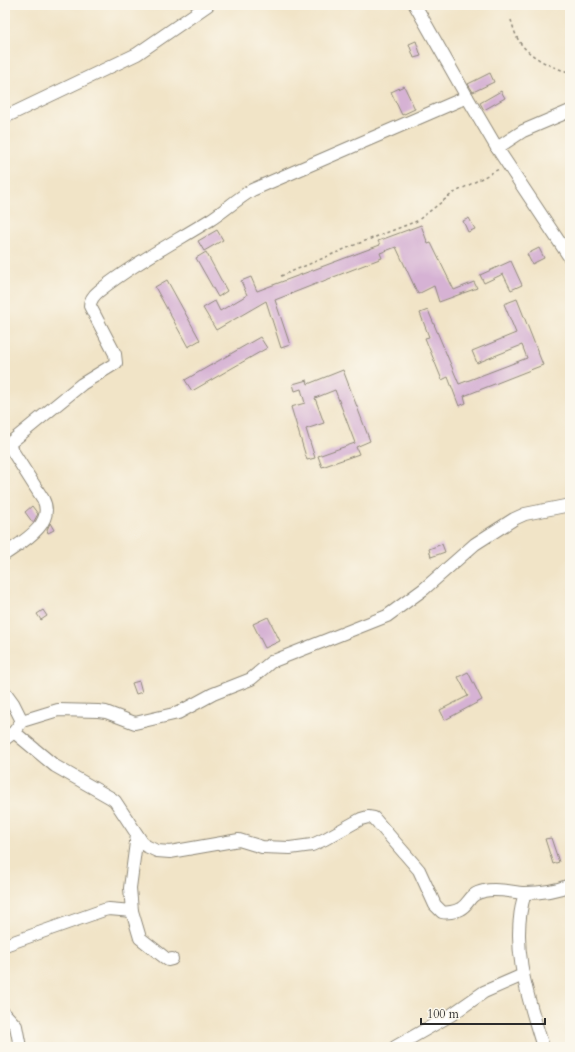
<svg xmlns="http://www.w3.org/2000/svg" width="575" height="1052" viewBox="0 0 575 1052" font-family="Cardo,serif">
<style>
.building{fill:#d6b2d4}
.lines{fill:none;stroke-linecap:round;stroke-linejoin:round}
.minor-casing{stroke:#8e8879;stroke-width:14}
.path{stroke:#8e8879;stroke-width:1.5;stroke-dasharray:3 3;stroke-linecap:butt}
.minor{stroke:#fff;stroke-width:12}
</style>
<rect width="100%" height="100%" fill="#fbf7ec"/>
<filter id="ink" filterUnits="userSpaceOnUse"><feTurbulence type="fractalNoise" baseFrequency=".025" numOctaves="2"/><feDisplacementMap in="SourceGraphic" scale="8" xChannelSelector="R" yChannelSelector="G"/><feConvolveMatrix kernelMatrix="1 2 1 2 8 2 1 2 1" color-interpolation-filters="sRGB"/></filter>
<filter id="wash" filterUnits="userSpaceOnUse"><feTurbulence type="fractalNoise" baseFrequency=".012" numOctaves="4" result="noise"/><feDisplacementMap in="SourceGraphic" scale="16" xChannelSelector="R" yChannelSelector="G"/><feGaussianBlur stdDeviation="0.9" result="paint"/><feColorMatrix in="noise" values="0 0 0 0 0 0 0 0 0 0 0 0 0 0 0 0 0 1.4 0 .05"/><feComposite in="paint" operator="in"/></filter>
<g filter="url(#wash)">
<rect width="100%" height="100%" fill="#f1e4c7"/>
<g id="blocks">
<g class="building">
<polygon points="416,41 421,56 414,58 409,44"/>
<polygon points="490,73 494,82 473,92 468,84"/>
<polygon points="404,86 415,109 402,115 391,92"/>
<polygon points="501,91 505,98 484,110 480,103"/>
<polygon points="469,218 475,229 468,232 463,221"/>
<polygon points="421,225 428,244 431,243 454,290 474,282 477,288 439,302 434,286 418,294 396,247 380,253 382,258 275,300 290,345 281,348 266,301 216,330 203,308 215,301 220,311 247,295 241,281 251,277 257,291 380,245 378,241"/>
<polygon points="217,230 223,240 204,251 198,241"/>
<polygon points="539,248 544,258 532,264 527,254"/>
<polygon points="206,252 227,291 218,297 196,258"/>
<polygon points="511,261 522,285 511,290 503,274 484,283 480,275"/>
<polygon points="167,280 200,340 188,347 155,287"/>
<polygon points="517,299 543,365 464,396 466,403 459,406 448,377 442,380 425,338 429,337 420,313 428,310 459,384 527,358 522,345 477,363 472,351 516,333 504,304"/>
<polygon points="260,337 267,348 192,391 185,380"/>
<polygon points="343,370 370,441 356,447 359,454 322,467 318,456 355,443 335,390 315,398 324,423 306,429 315,458 307,460 291,407 305,403 301,389 295,391 293,384 307,380 308,384"/>
<polygon points="32,506 38,514 33,523 25,512"/>
<polygon points="50,523 54,530 48,533 47,530"/>
<polygon points="442,544 445,552 431,557 429,549"/>
<polygon points="43,610 47,616 41,620 37,614"/>
<polygon points="268,617 280,641 265,648 253,624"/>
<polygon points="468,672 482,700 445,720 440,710 468,696 458,677"/>
<polygon points="139,681 142,692 136,694 132,683"/>
<polygon points="551,838 559,862 553,864 545,839"/>
</g>
</g>
</g>
<g filter="url(#ink)">
<use href="#blocks" fill-opacity="0" stroke="#8e8879" stroke-width="1"/>
<g class="lines">
<defs>
<g id="minor">
<polyline points="415,5 467,97 497,148 570,258"/>
<polyline points="5,117 137,54 208,5"/>
<polyline points="497,148 523,131 570,111"/>
<path d="M5,447L82,384L116,363L115,354L90,306C90,300 94,295 99,291C133,264 173,243 210,220C224,211 237,199 252,190L467,97"/>
<path d="M5,554C22,542 56,524 43,499L8,444"/>
<polyline points="5,692 13,703 22,721"/>
<path d="M14,732L55,766L111,798L115,801L142,842L146,846L157,851L170,852L239,840L262,847L290,848L312,845L325,839L361,819L368,817L374,818L419,870L435,905L442,912C447,913 455,912 460,909C470,904 468,894 484,891C497,888 511,892 524,893C540,893 556,891 570,885"/>
<polyline points="5,739 14,732 22,721 58,710 98,711 106,712 135,723 178,713 213,694 251,679 271,662 387,616 424,589 475,544 514,519 525,514 570,505"/>
<polyline points="137,835 130,888 132,911 140,938 164,957 168,960 172,959"/>
<path d="M525,893C509,944 528,998 543,1047"/>
<polyline points="5,945 104,910 109,909 132,911"/>
<polyline points="5,1014 16,1026 20,1047"/>
<polyline points="395,1047 451,1015 484,992 523,975"/>
</g>
</defs>
<use href="#minor" class="minor-casing"/>
<g class="path">
<path d="M511,20C513,26 515,35 519,41C528,56 553,69 570,72"/>
<polyline points="281,276 352,246 417,221 452,194 499,169"/>
</g>
<use href="#minor" class="minor"/>
</g>
</g>
<rect width="575" height="1052" fill="none" stroke="#fbf7ec" stroke-width="20"/>
<path d="M421 1018v6h124v-6" fill="none" stroke="#2b2b2b" stroke-width="2"/>
<text x="427" y="1018" font-size="12" fill="#2b2b2b" stroke="#fbf7ec" stroke-width="3" paint-order="stroke">100 m</text>
</svg>
